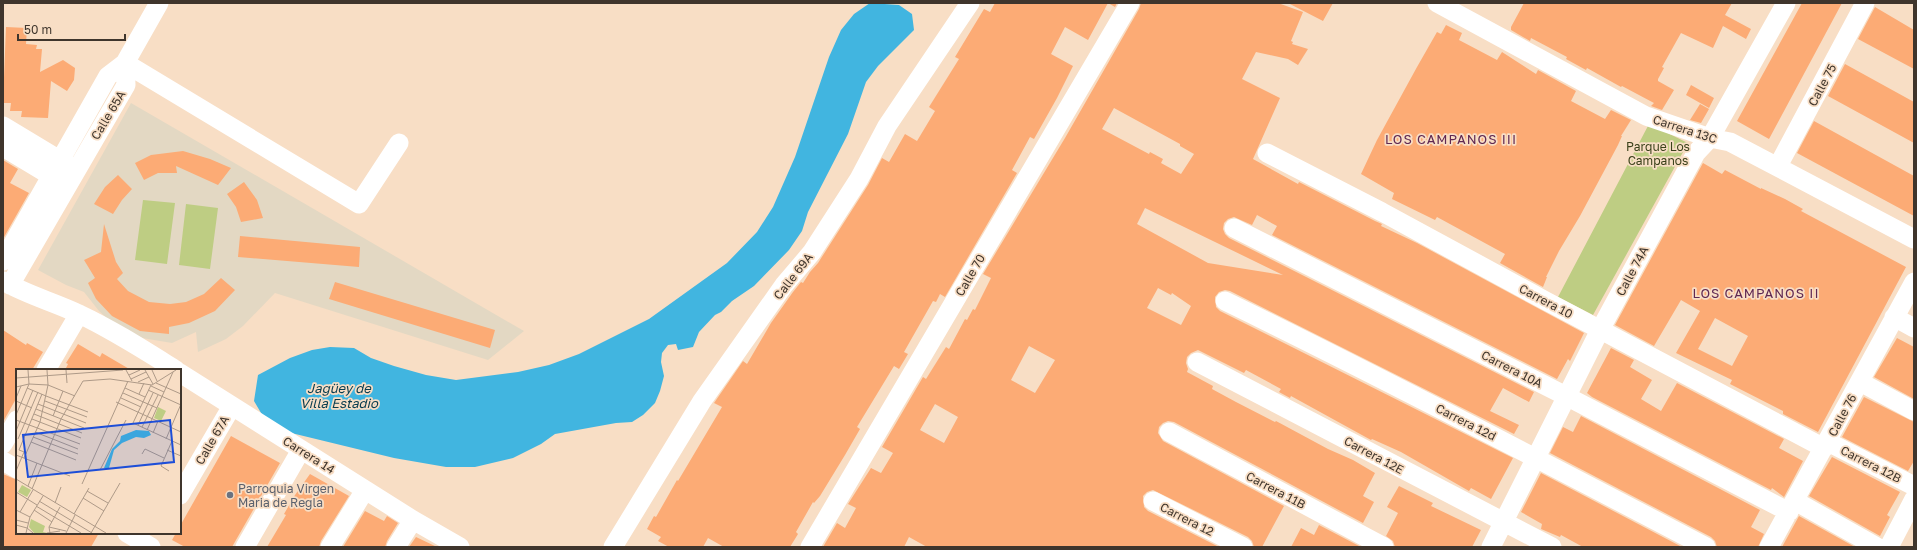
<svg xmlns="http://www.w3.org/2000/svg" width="1917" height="550" viewBox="0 0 1917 550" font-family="'Golos Text',sans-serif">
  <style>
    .education { fill: #e3d8c3 }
    .green { fill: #becd83 }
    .water { fill: #41b5e0 }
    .building { fill: #fcab75; fill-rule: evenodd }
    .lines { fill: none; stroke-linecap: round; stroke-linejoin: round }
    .minor { stroke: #fff; stroke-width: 19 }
    .worship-dot { fill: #6b7280; stroke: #f8dec5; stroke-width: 1.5 }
    .labels { text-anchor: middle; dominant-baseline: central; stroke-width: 3.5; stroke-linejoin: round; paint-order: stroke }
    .street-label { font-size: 12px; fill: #3f352c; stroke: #f8dec5 }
    .park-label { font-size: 12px; fill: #3a411a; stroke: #f8dec5 }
    .worship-label { font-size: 12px; fill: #5b616d; stroke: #f8dec5; text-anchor: start }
    .neighbourhood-label { font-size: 13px; letter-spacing: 1px; fill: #602852; stroke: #f8dec5 }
    .water-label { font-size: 13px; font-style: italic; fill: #093d4f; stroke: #f8dec5 }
    .inset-road { fill: none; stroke: #ae9a88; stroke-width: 1 }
    .view { fill: #1d4ed8; fill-opacity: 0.15; stroke: #1d4ed8; stroke-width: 2 }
    .inset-edge { fill: none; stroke: #3f352c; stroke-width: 2 }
  </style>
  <rect width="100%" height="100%" fill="#f8dec5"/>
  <path class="education" d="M131 103 524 331 488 360 275 293 243 326 226 339 198 352 196 332 172 343 142 338 114 325 99 311 84 292 66 285 38 270Z"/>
  <path class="green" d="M1649 124 1688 143 1593 315 1558 297Z
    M143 200 175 203 167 264 135 260Z
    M186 204 218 208 210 269 179 265Z"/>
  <path class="water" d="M870 3 899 5 912 14 914 30 878 66 866 82 848 134 808 212 802 231 789 250 754 286 732 301 721 312 715 315 699 332 693 347 678 350 676 344 668 345 662 353 661 362 664 376 660 391 655 403 643 415 632 422 616 423 555 434 541 444 513 458 475 467H446L394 458 279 430 264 418 254 401 258 375 290 358 312 350 330 347 354 348 371 358 394 366 426 375 456 380 518 372 549 365 579 354 649 319 727 263 757 232 773 207 795 157 829 57 841 30 854 14Z"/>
  <path class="building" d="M995 3H1117L1115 7 1108 3 1088 40 1065 27 1051 54 1073 66 1057 98 1034 139 1030 137 1012 170 1017 173 945 297 940 294 936 302 933 301 904 352 908 354 899 369 894 366 857 427 860 429 845 455 820 496 814 503 813 502 796 532 798 534 790 547H724L708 538 703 547H669L658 541 661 537 647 529 654 516 656 517 677 480 678 481 722 407 714 403 743 361 747 364 771 323 793 292 801 282 803 283 810 272 818 263 868 185 882 158 889 162 905 134 917 141 935 111 929 107 959 59 955 57 984 9 990 12Z
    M1141 3H1278L1303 12 1291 41 1293 42 1292 44 1308 49 1298 65 1288 59 1256 52 1242 79 1280 98 1253 159 1298 184 1299 182 1375 221 1382 224 1381 226 1417 243 1584 333 1570 361 1568 359 1557 379 1272 235 1277 226 1257 215 1252 225 1234 217 1228 219 1224 223 1223 229 1225 234 1229 238 1534 392 1529 402 1503 388 1490 411 1519 425 1514 434 1230 291 1225 290 1219 292 1215 297 1216 307 1220 311 1513 458 1491 499 1471 488 1469 491 1401 452 1372 439 1371 440 1291 396 1290 398 1279 392 1281 389 1246 370 1244 373 1198 350 1191 353 1187 357 1186 363 1188 369 1187 372 1213 386 1212 389 1236 402 1275 422 1276 421 1328 449 1353 460 1375 473 1363 496 1374 502 1363 523 1174 422 1168 421 1163 423 1159 427 1158 433 1163 441 1284 506 1262 547H1254L1252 541 1248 537 1153 490 1147 492 1143 496 1144 507 1148 511 1219 547H927L909 537 904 547H823L837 523 845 528 856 508 848 504 871 468 881 473 893 453 882 447 923 377 926 379 946 347 949 349 965 319 967 320 973 309 975 310 991 278 983 274 1065 138 1139 9ZM1114 108 1180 144V146L1194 154 1181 174 1161 163 1163 159 1150 152 1149 154 1102 129ZM1145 208 1283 275 1208 263 1137 224ZM1158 288 1171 295 1172 293 1191 306 1181 325 1147 308ZM1029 346 1055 360 1035 393 1011 380ZM935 404 958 417 944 443 920 430Z
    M1288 3H1333L1323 21Z
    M1524 3H1732L1725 15 1751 29 1746 39 1723 26 1713 48 1681 33 1662 67 1664 68 1658 79V81L1674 90 1662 110 1651 106 1654 103 1622 86 1621 87 1587 68 1586 70 1566 59 1567 57 1531 38 1530 41 1511 30V27Z
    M1802 3H1842L1769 139 1737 121Z
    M1875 7 1914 30V69L1858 39Z
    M1446 25 1462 33 1459 40 1497 60 1502 52 1536 74 1538 70 1576 91 1571 101 1605 119 1611 110 1631 120 1621 136H1622L1618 145 1580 216 1559 251 1546 277H1547L1543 287 1500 263 1505 254 1437 217 1435 220 1392 199 1394 193 1361 174 1377 140 1417 67 1437 32 1441 34Z
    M6 27 27 28 26 44 37 45 36 49H42L40 72 63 60 75 68 74 80 67 91 51 81 48 118 21 117 22 111H10L11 103H3Z
    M1845 64 1914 102V143L1828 96Z
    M1691 85 1714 98 1709 108 1686 95Z
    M1700 104 1709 109 1701 123 1690 120Z
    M1814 121 1914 176V216L1797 153Z
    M183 151 210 159 231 168 218 185 176 166 177 173H158L144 180 135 163 151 155Z
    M3 160 18 169 10 183 29 193 3 239Z
    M1703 163 1722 174 1725 170 1761 189V188L1785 199 1803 209 1801 211 1906 267 1818 432 1783 414V411L1730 384 1732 380 1676 353 1700 311 1681 300 1654 346 1615 325ZM1715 318 1748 336 1732 366 1698 349Z
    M118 175 132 189 122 200 113 214 94 204 105 187Z
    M244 182 257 200 263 218 241 222 236 207 227 194Z
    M104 224 116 262 123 273 117 279 128 291 149 302 170 304 186 302 204 294 221 278 235 290 215 311 189 323 169 327V334L140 331 112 316 96 299 88 283 95 278 84 260 101 252Z
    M240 236 360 247 359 267 238 257Z
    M335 282 495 330 490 348 329 299Z
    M3 330 26 345 27 343 43 352 32 370H17V397L3 422Z
    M1897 338 1914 347V399L1874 377Z
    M78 344 100 357 102 353 131 370H65L68 364 66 363Z
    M1611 348 1634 360 1630 367 1652 380 1641 399 1661 411 1677 383 1784 439 1779 448 1803 461 1784 497 1772 488 1771 490 1592 397 1587 393Z
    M1864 397 1914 422V461L1908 471 1842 437Z
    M1581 416 1760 510 1751 527 1764 534 1758 547H1717L1715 541 1711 537 1550 453 1563 427 1573 432Z
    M231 436 280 463 232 547H185L172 540 176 533H180V526Z
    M1832 457 1900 492 1887 515 1890 517 1880 536 1809 496Z
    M1541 473 1581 494 1682 547H1583L1561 535 1560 537 1541 529 1542 524 1521 512Z
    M3 474 17 480V533H99L91 547H3Z
    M310 474 349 496 321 541 319 547H267L286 515 284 514 295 495Z
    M1399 486 1433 503 1431 506 1481 530 1472 547H1395L1393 541 1386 536 1398 513 1387 507Z
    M365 511 384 521 387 516 398 523 387 541 385 547H343Z
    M1799 516 1855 547H1782Z
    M1319 525 1361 547H1291L1301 528 1314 535Z
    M416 537 437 547H409Z"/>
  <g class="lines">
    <path class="minor" d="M1437 3 1646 116 1710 138 1730 142 1914 239
      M125 63 359 204 399 143
      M3 126 71 167
      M3 147 63 183
      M1267 153 1382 212 1544 300 1824 448
      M1778 166 1865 3
      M1234 228 1566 396 1789 512
      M3 261 108 76 125 63 159 3
      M3 281C27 295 54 302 79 314 113 330 144 350 176 370
      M10 285 126 85 125 63
      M1225 301C1387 380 1546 463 1706 547
      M1894 317 1914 328
      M1197 362 1552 547
      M46 370 79 314
      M180 373 413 520 460 547
      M1860 382 1914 411
      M1169 432 1384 547
      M1828 442 1914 486
      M3 444 17 420
      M3 461 17 469
      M180 495 232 406
      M1153 501 1243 547
      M1795 501 1877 547
      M127 533 151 547
      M245 547 301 450
      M330 547 365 490
      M396 547 413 520
      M613 547 702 401 784 285 812 252 859 179 887 126 970 3
      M810 547 1130 3
      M1491 547 1600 330 1696 153 1710 138 1786 3
      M1769 547 1914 282
      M1889 547 1914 499"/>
  </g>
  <circle class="worship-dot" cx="230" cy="495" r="4"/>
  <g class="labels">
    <g class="street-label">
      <text transform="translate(1822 85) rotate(-62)">Calle 75</text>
      <text transform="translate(108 115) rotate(-59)">Calle 65A</text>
      <text transform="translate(1685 129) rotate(18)">Carrera 13C</text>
      <text transform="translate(1632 271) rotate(-62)">Calle 74A</text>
      <text transform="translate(970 275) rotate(-60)">Calle 70</text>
      <text transform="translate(793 276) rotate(-52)">Calle 69A</text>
      <text transform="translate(1546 301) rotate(28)">Carrera 10</text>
      <text transform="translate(1512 369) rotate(27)">Carrera 10A</text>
      <text transform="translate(1842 415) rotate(-62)">Calle 76</text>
      <text transform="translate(1466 422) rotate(27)">Carrera 12d</text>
      <text transform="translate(212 440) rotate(-60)">Calle 67A</text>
      <text transform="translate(309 455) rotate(32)">Carrera 14</text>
      <text transform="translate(1374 455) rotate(28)">Carrera 12E</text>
      <text transform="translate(1871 464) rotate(27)">Carrera 12B</text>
      <text transform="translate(1276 490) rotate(28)">Carrera 11B</text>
      <text transform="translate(1187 519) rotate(27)">Carrera 12</text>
    </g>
    <g class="park-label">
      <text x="1658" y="146">Parque Los<tspan x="1658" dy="14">Campanos</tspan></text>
    </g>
    <g class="worship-label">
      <text x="238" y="488">Parroquia Virgen<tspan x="238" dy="14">Maria de Regla</tspan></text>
    </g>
    <g class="neighbourhood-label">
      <text x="1451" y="139">LOS CAMPANOS III</text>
      <text x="1756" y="293">LOS CAMPANOS II</text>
    </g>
    <g class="water-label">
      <text x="339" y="388">Jagüey de<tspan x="339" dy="15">Villa Estadio</tspan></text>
    </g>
  </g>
  <g transform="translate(16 369)">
    <rect width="165" height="165" fill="#f8dec5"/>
    <path d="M142 38 150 42 145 52 138 49ZM6 116 15 121 11 128 2 123ZM15 150 29 157 27 163 32 164H18L13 158Z" fill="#becd83"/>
    <path d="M120 61 133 62 135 66 128 69 120 68 106 74 98 81 93 99H88L96 80 104 72 105 67Z" fill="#41b5e0"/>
    <path class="inset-road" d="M31 1 32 16M50 1 51 14M110 1 116 12M129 1 137 15M136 1 141 12M113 6 124 1M0 9 107 1M115 10 130 3M122 13 133 8M140 14 165 25M135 16 117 54 165 76M135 17 148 23M0 18 13 15 32 16 59 27M11 19 30 27M109 19 129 28M132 21 165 36M107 24 141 39M123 25 128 14M30 27 72 43M0 29 5 17M105 29 125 38M0 32 16 39M29 32 71 48M100 33 165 63M22 35 70 54M20 40 68 59M18 45 66 64M0 46 13 15 12 1M37 47 47 22M16 50 65 69M0 51 64 75M122 56 137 24M126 58 142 26M131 61 157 3M0 62 17 21M19 63 62 80M137 64 142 52M17 68 62 85M2 70 22 23M150 70 165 35M15 73 60 91M151 81 165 87M11 84 3 81 26 25M126 85 129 80 148 89M0 86 54 107M8 89 24 53 32 16M84 101 110 51M0 102 8 83M153 102 145 97 156 72M0 110 90 164M66 115 112 12M12 117 21 94M16 120 45 50 67 12 94 10 136 16 160 1M71 122 92 134M0 123 21 136M67 129 88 142M23 132 76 164M39 134 45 118M20 137 65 164M0 141 14 148M18 141 36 153M4 143 17 121M58 145 73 119M0 151 12 154M0 156 11 159 17 164M33 158 50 162M10 164 14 148 27 127M31 164 44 162M34 164 33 158 44 138M50 164 59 146M75 164 104 114"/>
    <path class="view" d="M154 51 158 93 12 108 7 66Z"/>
    <rect width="165" height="165" class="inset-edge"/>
  </g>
  <rect width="1917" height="550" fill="none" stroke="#3f352c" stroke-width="8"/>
  <path d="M18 34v6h107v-6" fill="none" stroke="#3f352c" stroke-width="2"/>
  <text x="24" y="34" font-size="12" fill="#3f352c" stroke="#f8dec5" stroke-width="3" paint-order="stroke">50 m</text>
</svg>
